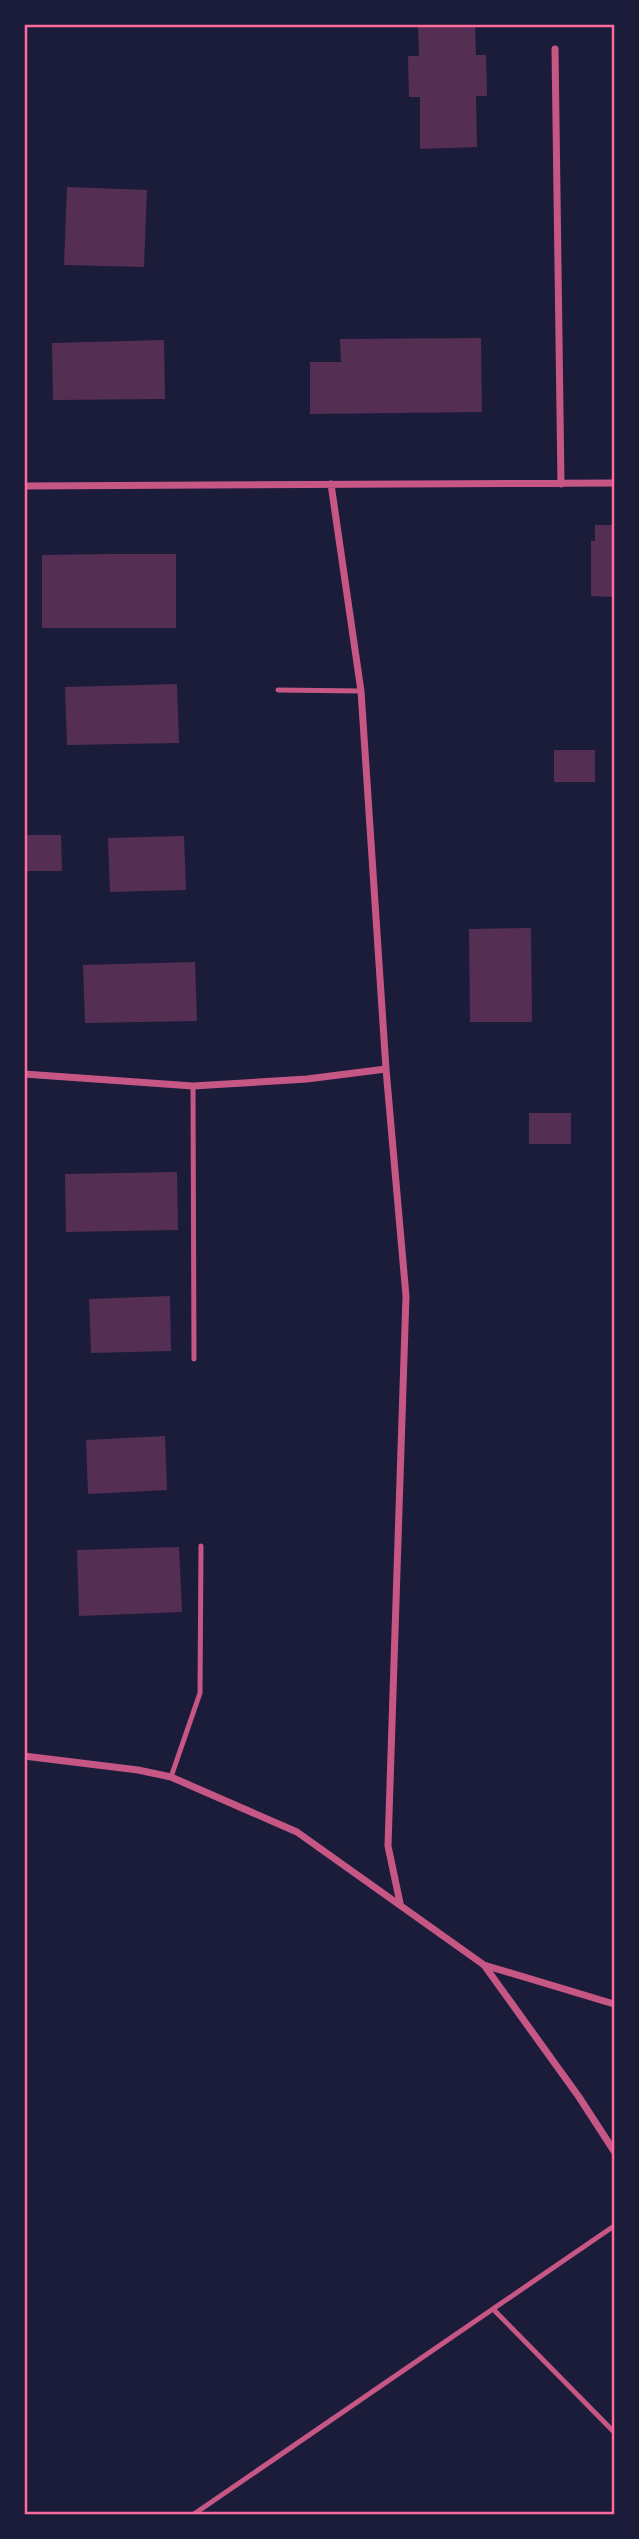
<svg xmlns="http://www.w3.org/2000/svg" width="639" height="2539" viewBox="0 0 639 2539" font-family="Spectral,serif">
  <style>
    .building { fill: #542f53 }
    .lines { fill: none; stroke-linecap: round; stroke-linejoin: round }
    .service { stroke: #c65784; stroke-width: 5 }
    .minor { stroke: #c65784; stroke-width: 7 }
    .neatline { fill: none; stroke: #ff6b9d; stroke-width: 2.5 }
  </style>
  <rect width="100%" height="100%" fill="#1b1b3a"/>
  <path class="building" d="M418 24H475L476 55H486L487 96H476L477 147 420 149V97H409L408 56H419Z
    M67 187 147 190 144 267 64 265Z
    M481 338 482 412 310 414V362H341L340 339Z
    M164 340 165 399 53 400 52 343Z
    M595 525H614V597L591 596V541H595Z
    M110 554H176V628H42V555Z
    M177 684 179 743 67 745 65 687Z
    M554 750H595V782H554Z
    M24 835H61L62 871H24Z
    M184 836 186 890 110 892 108 838Z
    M531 928 532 1022H470L469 929Z
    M195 962 197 1021 85 1023 83 965Z
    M529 1113H571V1144H529Z
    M177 1172 178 1230 66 1232 65 1174Z
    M170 1296 171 1351 91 1353 89 1299Z
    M165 1436 167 1490 88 1494 86 1440Z
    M179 1547 182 1612 79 1616 77 1550Z"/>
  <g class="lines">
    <path class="service" d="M278 690 361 691
      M193 1086 194 1359
      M171 1777 200 1693 201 1546
      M493 2309 614 2432
      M194 2514 614 2226"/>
    <path class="minor" d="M555 49 561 484
      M331 484 361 691 386 1069 406 1296 388 1846 400 1903
      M24 486 614 483
      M24 1074 193 1086 307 1079 386 1069
      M24 1756 138 1770 171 1777 297 1832 484 1965 579 2097 614 2151
      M484 1965 614 2004"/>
  </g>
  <rect width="639" height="2539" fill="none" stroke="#1b1b3a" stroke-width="52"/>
  <rect x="26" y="26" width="587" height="2487" class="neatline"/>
</svg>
